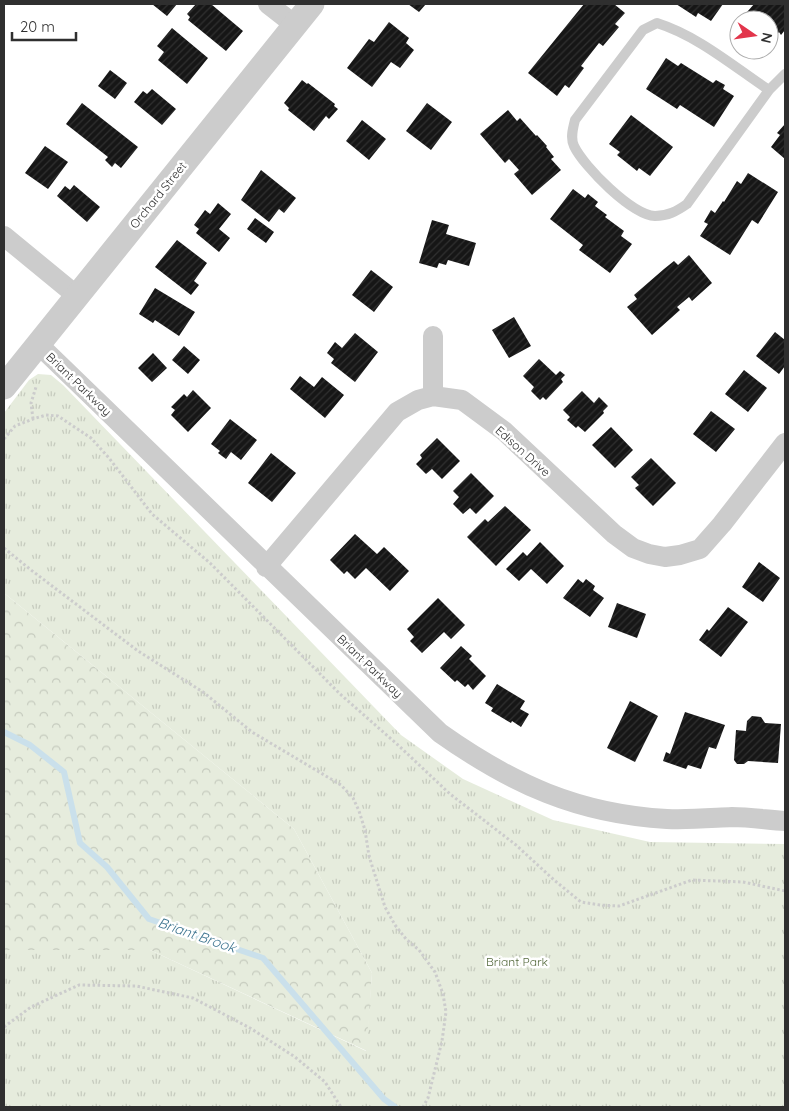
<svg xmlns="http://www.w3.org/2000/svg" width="789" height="1111" viewBox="0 0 789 1111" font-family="Quicksand,sans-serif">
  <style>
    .forest { fill: url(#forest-crowns) }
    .park { fill: url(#park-tufts) }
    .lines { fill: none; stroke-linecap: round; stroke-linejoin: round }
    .stream { stroke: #cae0eb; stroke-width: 6 }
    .building { fill: url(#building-hatch) }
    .path { stroke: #ccc; stroke-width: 3; stroke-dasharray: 2.5 2.5; stroke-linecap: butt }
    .service { stroke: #ccc; stroke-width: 10 }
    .minor { stroke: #ccc; stroke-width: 20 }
    .tertiary { stroke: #ccc; stroke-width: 25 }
    .labels { text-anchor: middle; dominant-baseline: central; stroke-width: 5; stroke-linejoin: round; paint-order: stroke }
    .street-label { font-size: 12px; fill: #2f2f2f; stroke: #fff }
    .park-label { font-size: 12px; fill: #556a3d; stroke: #fff }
    .water-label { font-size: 14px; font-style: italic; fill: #3e7590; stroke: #fff }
  </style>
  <defs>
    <pattern id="forest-crowns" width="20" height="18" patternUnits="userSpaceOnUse" patternTransform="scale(1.25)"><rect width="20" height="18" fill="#e6ecdd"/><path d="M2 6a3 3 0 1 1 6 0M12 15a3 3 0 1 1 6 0" fill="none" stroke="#c6cbbe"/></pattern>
    <pattern id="park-tufts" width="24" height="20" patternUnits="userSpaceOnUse" patternTransform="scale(1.25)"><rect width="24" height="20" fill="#e6ecdd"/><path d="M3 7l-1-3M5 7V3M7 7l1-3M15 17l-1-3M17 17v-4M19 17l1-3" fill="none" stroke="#c6cbbe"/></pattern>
    <pattern id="building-hatch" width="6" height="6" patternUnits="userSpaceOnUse" patternTransform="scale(1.25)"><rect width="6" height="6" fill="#161616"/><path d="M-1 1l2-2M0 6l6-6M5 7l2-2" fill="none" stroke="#303030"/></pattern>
  </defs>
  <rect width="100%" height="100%" fill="#fff"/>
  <path class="forest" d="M4 593 294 829 372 973 367 1051 150 950H4Z"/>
  <path class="park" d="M38 374 51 375 63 385 401 735 463 779 553 820 650 842 785 844V1107H4V950H150L366 1051 372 973 294 829 4 593V413L29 380Z"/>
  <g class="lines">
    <path class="stream" d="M4 732 30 745 64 772 80 843 107 867 149 919 263 958 384 1099 395 1107"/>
  </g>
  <path class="building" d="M152 4H177L167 16Z
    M196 4H211L243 31 226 51 188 20 190 17 187 14Z
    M408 4H426L419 12Z
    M584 4H614L625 13 615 24 619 27 603 46 599 43 581 66 584 68 569 88 565 85 557 96 528 73Z
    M676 4H723L711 21 698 13 696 17Z
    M754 4H785V30L781 35 779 32 769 43V20L741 19Z
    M389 22 409 38 406 43 414 50 400 68 391 62 372 87 347 68 369 39 374 42Z
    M172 28 208 58 187 84 158 60 164 52 157 46Z
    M666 58 678 66 681 63 713 83 716 80 725 85 723 89 734 96 714 127 680 105 677 109 646 89Z
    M110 70 127 83 115 99 98 86Z
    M302 80 307 84 308 83 335 104 334 106 338 109 329 119 326 116 314 131 288 110 289 108 284 103Z
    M152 89 176 109 162 125 134 102 143 91 147 94Z
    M82 103 138 147 121 168 115 163 112 167 105 160 108 157 66 124Z
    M427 103 452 122 431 150 406 131Z
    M508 110 517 121 520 118 536 136 537 135 547 146 546 147 554 157 551 159 561 170 532 195 514 174 519 170 509 159 505 163 480 134Z
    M631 115 673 147 650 176 639 168 637 171 617 155 620 152 609 144Z
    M362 120 386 139 369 160 346 141Z
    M785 124V159L771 147 780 135 777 133Z
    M45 146 68 162 48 189 25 173Z
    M261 170 296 198 284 213 279 209 269 222 241 200Z
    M748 173 778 192 758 224 752 220 730 255 700 236 708 224 704 222 711 210 715 213 723 201 724 202 737 181 741 184Z
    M74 185 100 207 87 222 57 196 65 186 70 190Z
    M573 189 585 198 588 194 598 202 595 206 607 215 605 217 624 231 621 236 632 244 610 273 579 250 583 245 550 219Z
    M218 203 231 214 219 229 230 238 219 252 196 233 199 229 194 225 205 210 210 214Z
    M255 218 274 232 266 243 247 229Z
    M432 220 449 225 446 234 476 243 469 266 448 260 446 265 439 263 437 268 419 263Z
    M177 240 207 263 194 281 199 285 191 295 155 267Z
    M689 255 712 283 692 301 689 297 677 307 680 310 652 335 627 307 637 299 634 295 664 269 674 261 678 265Z
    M371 270 393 287 374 312 352 295Z
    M155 288 195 312 179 336 155 320 153 323 139 314Z
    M514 317 531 346 509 358 492 330Z
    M775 332 785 340V366L779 374 756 356Z
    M355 333 378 352 355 382 331 363 334 359 327 353 335 342 342 348Z
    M184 346 200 360 188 374 172 360Z
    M153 353 167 368 152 382 138 368Z
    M539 359 556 375 560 371 565 375 561 379 563 382 546 400 543 397 540 400 531 391 534 387 523 376Z
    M744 370 767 388 748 412 725 394Z
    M300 376 314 387 322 377 344 395 325 418 290 389Z
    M193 390 211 408 188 432 171 415 175 410 171 407 184 394 187 397Z
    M582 391 594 403 599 397 608 406 603 411 604 413 585 432 578 426 576 428 567 420 570 417 563 410Z
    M711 411 735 429 716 452 693 434Z
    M230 419 257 440 241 460 231 452 226 459 218 453 220 451 211 444Z
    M611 427 633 450 615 468 592 445Z
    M437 438 460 461 442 479 432 469 426 474 416 464 422 458 420 455Z
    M271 453 296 473 272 502 248 483Z
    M651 458 676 483 653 506 635 488 639 485 631 477Z
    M471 473 494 496 476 514 470 508 463 514 453 504 459 497 453 491Z
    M505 506 531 530 496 566 467 537 485 519 488 522Z
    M355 534 377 554 384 547 409 571 390 591 366 568 355 579 347 571 344 574 330 560Z
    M540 542 564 566 547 584 531 569 519 581 506 569 523 552 527 556Z
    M759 562 780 578 763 602 742 587Z
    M578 579 583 583 586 579 595 586 593 590 604 598 590 617 563 598Z
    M438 598 465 625 451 639 444 632 422 653 410 641 414 637 407 629Z
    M617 603 646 614 637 638 608 627Z
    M728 607 748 622 721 657 699 640 707 629 709 631Z
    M461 646 472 656 469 659 486 676 473 690 468 684 465 687 457 680 455 682 440 668Z
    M497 684 525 701 520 709 529 714 521 727 512 721 511 723 491 711 493 708 485 703Z
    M630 701 658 716 635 762 607 748Z
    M685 712 725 725 716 749 709 747 701 769 688 765 686 769 663 761 666 752 670 754Z
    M752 716 761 717 765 723 781 724 778 763 748 761 744 764H737L734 760 736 730 746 731 747 721Z"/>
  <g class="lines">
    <path class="path" d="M33 419 31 403 36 387
      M4 439 15 426 33 419 46 415 58 416 91 438 109 458 152 514 210 563 340 694 398 745 450 794 516 845 554 880 581 902 600 905 619 906 692 880 743 882 785 891
      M4 548 31 570 138 651 203 692 252 732 341 785 353 798 359 811 365 830 369 856 385 907 395 925 406 939 419 950 435 972 443 994 446 1012 442 1041 428 1098 423 1107
      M4 1027 31 1007 79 985 136 986 193 998 250 1028 295 1057 325 1082 341 1107"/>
    <path class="service" d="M657 23C698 36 733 66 769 90L687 204C677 211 668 216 655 216 632 215 584 167 574 146 570 138 573 128 575 120L643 30Z
      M769 90 785 74"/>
    <path class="minor" d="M268 4 295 25
      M4 236 77 296
      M39 345 440 733C512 784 578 814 667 819 689 820 711 818 732 817 750 817 768 820 785 821
      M433 396V336
      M266 567 397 412 418 400 433 396 462 400 504 431 614 534 633 548 649 554 665 557 680 555 700 549 722 524 785 443"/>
    <path class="tertiary" d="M4 387 312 4"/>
  </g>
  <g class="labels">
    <g class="street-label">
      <text transform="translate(158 195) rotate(-51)">Orchard Street</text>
      <text transform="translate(79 384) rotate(44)">Briant Parkway</text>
      <text transform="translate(523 451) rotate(42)">Edison Drive</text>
      <text transform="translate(370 666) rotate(44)">Briant Parkway</text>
    </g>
    <g class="park-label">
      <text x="517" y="961">Briant Park</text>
    </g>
    <g class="water-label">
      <text transform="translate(197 935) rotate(19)">Briant Brook</text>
    </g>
  </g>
  <rect width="789" height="1111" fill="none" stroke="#2f2f2f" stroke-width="10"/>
  <g transform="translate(754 35) rotate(103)"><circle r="24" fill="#ffffff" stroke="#acacac"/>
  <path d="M0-4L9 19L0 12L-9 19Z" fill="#e2354b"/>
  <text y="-8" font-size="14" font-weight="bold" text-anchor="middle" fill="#2f2f2f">N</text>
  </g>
  <path d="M12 32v8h64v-8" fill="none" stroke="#2f2f2f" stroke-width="2.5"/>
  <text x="20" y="32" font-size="15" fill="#2f2f2f" stroke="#ffffff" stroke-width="4" paint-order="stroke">20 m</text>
</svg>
